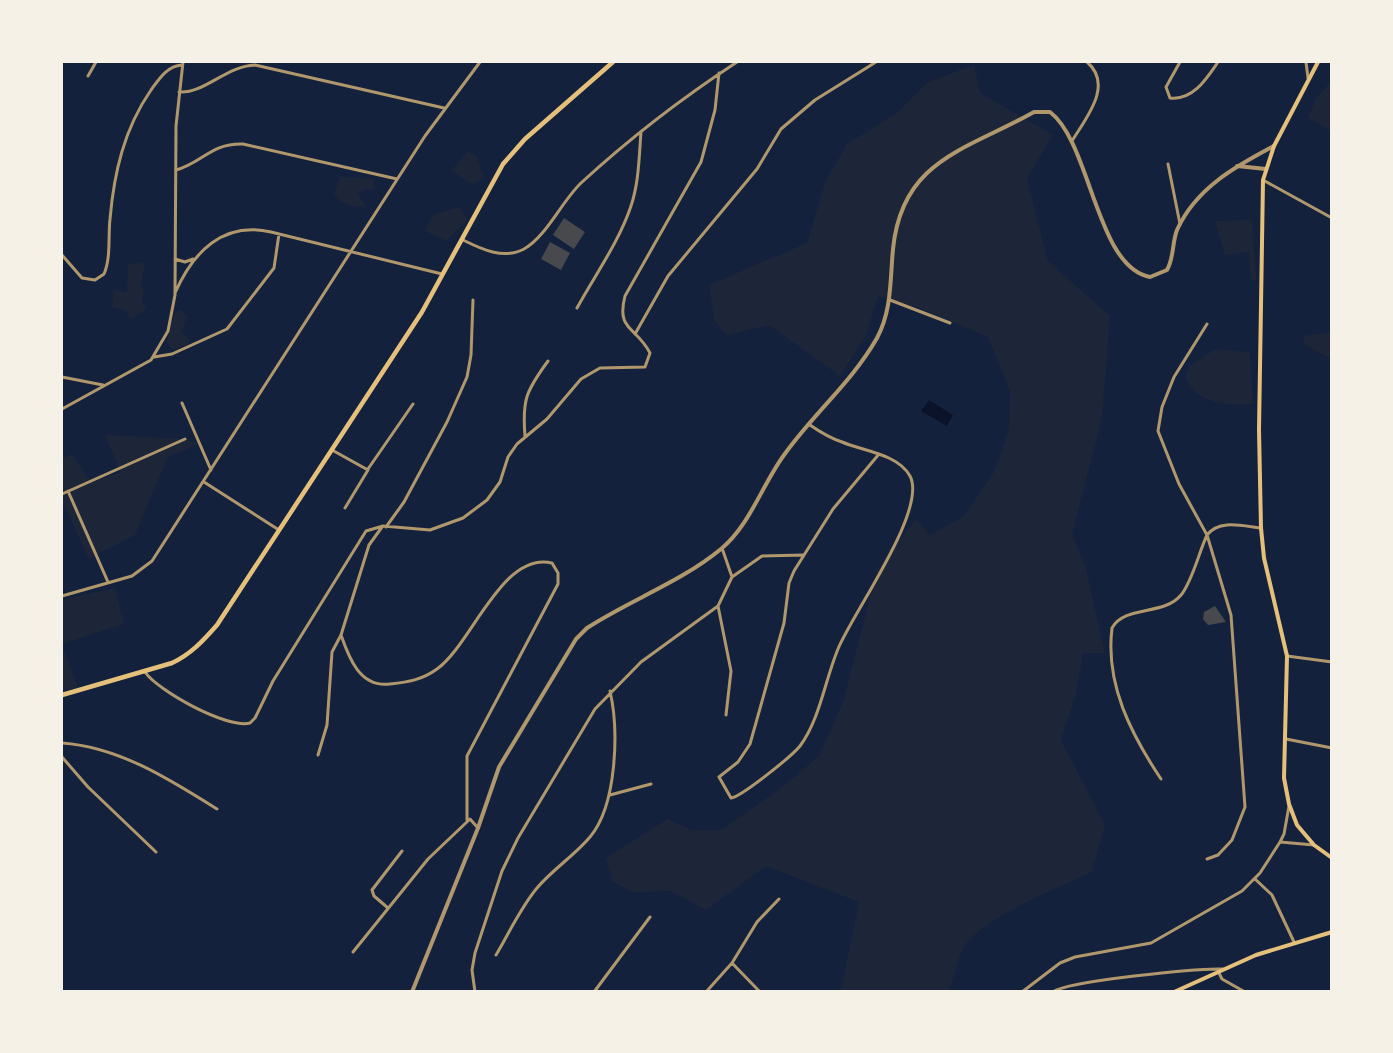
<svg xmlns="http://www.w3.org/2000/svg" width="1393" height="1053" viewBox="0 0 1393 1053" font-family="Figtree,sans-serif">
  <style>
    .green { fill: #1d2539 }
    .water { fill: #0b132b }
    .building { fill: #48494c }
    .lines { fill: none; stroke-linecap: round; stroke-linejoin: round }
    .minor { stroke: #b1986c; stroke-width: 3 }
    .tertiary { stroke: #b1986c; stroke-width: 4 }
    .secondary { stroke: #e5c07b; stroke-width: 4 }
    .primary { stroke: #e5c07b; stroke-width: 4.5 }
  </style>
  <rect width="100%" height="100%" fill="#14213d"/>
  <path class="green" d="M974 65 980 93 1053 135 1027 178 1048 261 1110 316 1102 418 1072 534 1085 565 1105 653H1083L1076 694 1061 740 1105 825 1092 872C1061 886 981 919 964 947 957 960 954 978 949 991L839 992 843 980 859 902 766 866 706 910 670 891 632 892 612 881 606 858 668 819 692 830H721L780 789 819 756 843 702 877 570 916 519 930 535 964 516 994 472 1009 429 1010 391 988 337 920 308 878 296 866 336 840 376 769 325 726 335 714 320 709 285 807 243 825 182 847 144 897 113 928 82Z
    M1330 83 1332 84 1331 131 1308 118 1316 98Z
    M468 151 477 157 484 178 472 184 451 171Z
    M340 177 374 179V190L366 189 358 193 366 207C353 206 342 206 334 194Z
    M459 207 468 220 446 241 425 231 433 215Z
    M1252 220 1256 280 1251 281 1249 252 1225 255 1215 221Z
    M145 262 141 287 144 289 142 303 147 306 143 313H139L134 319 128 316 126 310 112 307 114 290 127 292 128 264Z
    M181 310 187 316 182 332 189 340 188 344 173 350 167 342 175 312Z
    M1331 332V359L1305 345 1303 336Z
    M1215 349 1250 352 1253 404C1229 406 1194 404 1185 376L1190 366Z
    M105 435 185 439 199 444 168 457 135 535 89 559 65 506 62 507V459L72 454 90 480 121 473Z
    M115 588 124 624 62 644 78 688 62 691V600Z"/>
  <path class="water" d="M929 400 953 415 947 426 921 411Z"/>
  <path class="building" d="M564 218 585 232 574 249 553 235Z
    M550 242 570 253 561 270 541 259Z
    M1215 606 1226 622 1208 625 1203 619 1204 612Z"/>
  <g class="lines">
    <path class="minor" d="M1180 62 1166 87 1170 98C1193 101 1207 78 1218 62
      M1306 62 1308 78
      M88 76 96 62
      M179 92C204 94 226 66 255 65L444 108
      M1072 141C1086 118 1114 85 1087 62
      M1168 164 1180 224
      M176 170C202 163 211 143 243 144L397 179
      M1263 180 1332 218
      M463 240C481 249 504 260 524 249 546 237 562 201 581 183 630 138 682 98 737 62
      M62 255 82 278 95 280 104 274C111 258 108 237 110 219 114 173 124 129 151 90 159 79 167 66 182 65
      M175 259 185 262 193 259
      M175 293C193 252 223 221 271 232L442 274
      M890 300 950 323
      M577 308C595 275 619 242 631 206 639 182 639 157 641 132
      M635 334 668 276 757 169 781 129 815 100 876 62
      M154 357 172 354 227 329 274 268 279 234
      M62 377 103 385
      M182 403 211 470
      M62 409 151 360 168 331 175 295 176 126 183 62
      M810 425C820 432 830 438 842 442 863 451 898 454 910 476 928 510 852 614 838 649 825 680 820 719 800 746 792 756 741 797 731 798L719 777 738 762 750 744 784 623 789 583 794 571 833 509 879 454
      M525 436C522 400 526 391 548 361
      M332 450 368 470 345 508
      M368 469 413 404
      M204 482 279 530
      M68 491 108 582
      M62 494 185 439
      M386 527 404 502 447 422 467 377 471 355 473 300
      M732 577 762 556 803 555
      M62 596 132 576 152 561 425 136 480 62
      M718 606 731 671 726 715
      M341 635C349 658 360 688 390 684 408 682 422 680 437 669 472 644 502 551 552 563L558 573V584L467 756V820
      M1287 656 1332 662
      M145 672C158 691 227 729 250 723L255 718 273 681 366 531 383 526 430 530 463 518 487 500 500 482 508 457 517 444 547 419 581 379 600 368 645 367 650 353C636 326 616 331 625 296L701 162 715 110 719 73
      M1286 739 1332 748
      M62 743C119 747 169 779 217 809
      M318 755 327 725 332 652 341 635 369 545 382 527
      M62 757 88 787 156 852
      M1161 779C1131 734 1105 684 1112 628 1124 605 1164 616 1181 595 1192 582 1199 552 1207 535 1219 519 1243 526 1260 528
      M1332 786V787
      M610 795 651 784
      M1280 842 1314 845
      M1207 859 1218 855 1232 840 1245 807 1231 615 1207 535 1179 484 1158 431 1162 407 1174 377 1207 324
      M1255 879 1272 895 1294 942
      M388 908 374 896 372 890 402 851
      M353 952 428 859 470 819 478 828
      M496 955C509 933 521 907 537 888 553 869 574 856 590 837 617 805 619 730 610 691
      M732 963 760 992
      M1218 971 1222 979 1245 992
      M475 992 472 970 475 953 502 871 518 838 595 709 641 662 718 606 732 577 722 548
      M594 992 650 917
      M706 992 732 963 757 922 779 899
      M1022 992 1060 963 1075 957 1151 943 1242 891 1260 873 1280 842 1284 834 1289 806
      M1053 992C1067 981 1199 968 1223 969"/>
    <path class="tertiary" d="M1237 166 1266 169
      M412 992 478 828 499 767 576 639 587 628C630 600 681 582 721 549 750 525 762 485 784 455 813 414 852 382 877 338 892 310 890 280 893 249 902 159 967 150 1034 112H1050C1091 143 1096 267 1150 277L1167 270C1174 258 1172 243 1177 230 1196 188 1236 166 1274 146"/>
    <path class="secondary" d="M1318 62 1274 146 1263 180 1259 430 1261 528 1264 558 1287 656 1284 778 1289 804 1297 825 1314 845 1332 858
      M1174 992 1256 955 1332 932"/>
    <path class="primary" d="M62 695 172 663C191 654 203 641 217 625L422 312 503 164 525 139 613 62"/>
  </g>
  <rect width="1393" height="1053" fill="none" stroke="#f6f1e7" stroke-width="126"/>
</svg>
